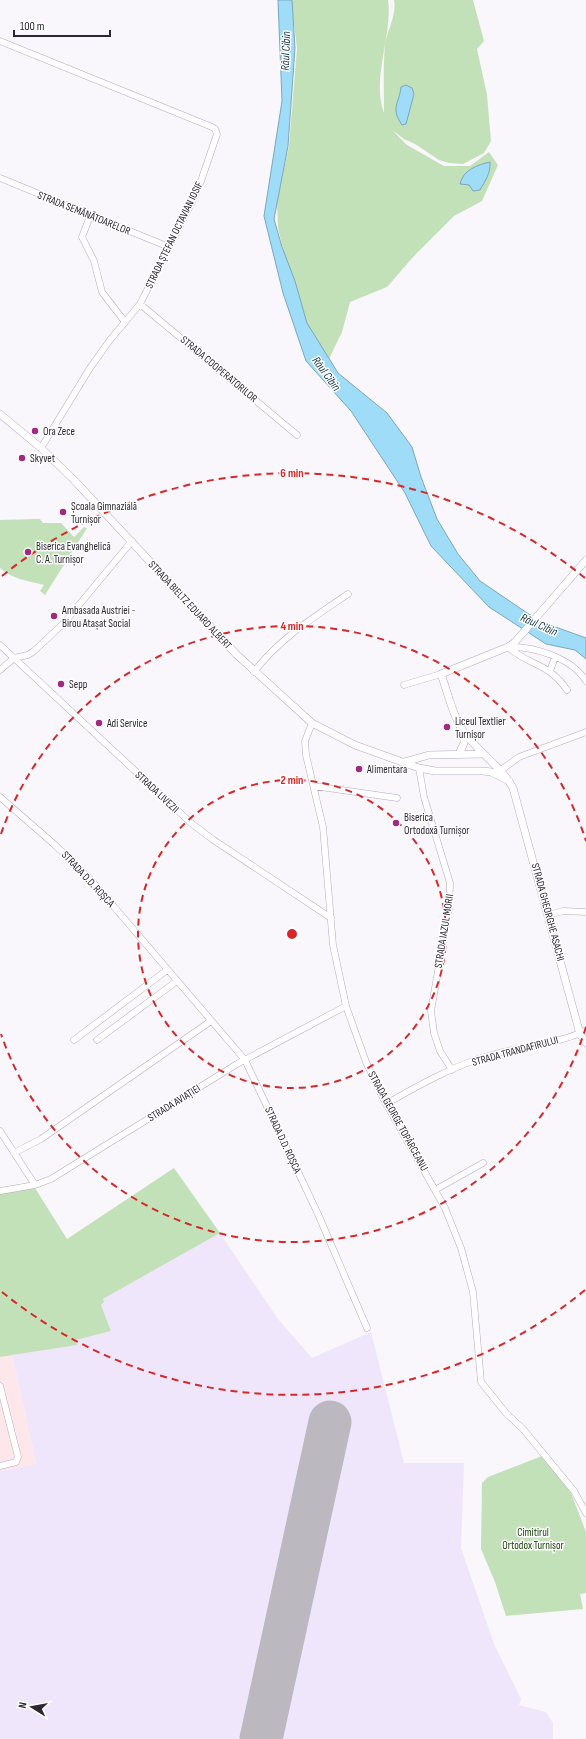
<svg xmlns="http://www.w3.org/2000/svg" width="586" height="1739" viewBox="0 0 586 1739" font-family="'Sofia Sans Condensed',sans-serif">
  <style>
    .built { fill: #f0e6fb }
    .industrial { fill: #fde7ea }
    .green { fill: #c3e1b8 }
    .water { fill: #9edcf8; stroke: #7ca6bd }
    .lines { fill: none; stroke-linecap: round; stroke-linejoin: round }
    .runway { stroke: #bbb8bf; stroke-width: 43 }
    .minor-casing { stroke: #b6a9c3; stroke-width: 7 }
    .tertiary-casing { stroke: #b6a9c3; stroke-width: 8 }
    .minor { stroke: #fff; stroke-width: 6 }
    .tertiary { stroke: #fff; stroke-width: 7 }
    .ring { fill: none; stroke: #d62828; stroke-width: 2; stroke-dasharray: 7 5 }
    .poi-dot { fill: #a12981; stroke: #fff; stroke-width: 1.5 }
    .labels { text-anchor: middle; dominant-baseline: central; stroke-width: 3; stroke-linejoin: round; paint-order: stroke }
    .street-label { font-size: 11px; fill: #2c2732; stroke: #fff }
    .poi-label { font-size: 11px; fill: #2c2732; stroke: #fff; text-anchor: start }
    .park-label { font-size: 11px; fill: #133b00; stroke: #fff }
    .water-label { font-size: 12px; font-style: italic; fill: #133746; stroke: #fff }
    .centre { fill: #d62828; stroke: #fff; stroke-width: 2 }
    .ring-label { font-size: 12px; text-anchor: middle; font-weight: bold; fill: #d62828; stroke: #fff; stroke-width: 3; stroke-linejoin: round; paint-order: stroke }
  </style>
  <rect width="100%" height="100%" fill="#f9f6fc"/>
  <path class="built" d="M220 1233 278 1319 312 1358 371 1332 404 1463H464L461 1548 494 1644 521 1699 519 1705 546 1712 553 1723V1739H0V1471L36 1463 12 1355 77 1345 76 1340 111 1331 101 1305 103 1299Z"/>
  <path class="industrial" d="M12 1355 36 1464 0 1471V1357Z"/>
  <path class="green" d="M291 0H388C393 35 371 78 384 113 384 91 383 67 385 45 387 31 397 14 394 0H473L484 41 477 49 487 95 491 141 484 153 463 164 449 163 439 160 415 144 404 139 392 130 407 145 444 166H470L489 152 498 165 482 201 454 216 414 256 387 287 350 302 342 332 328 361 299 317 278 228 277 201 289 146 297 48Z
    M35 519H40L43 523H61L74 537 84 527 87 528 45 595 40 591 44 585C29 581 12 579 0 568V520Z
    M174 1168 220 1233 103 1299 104 1302 101 1305 111 1331 76 1340 77 1345 0 1357V1189L35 1188 67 1239Z
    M542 1456 571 1493 586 1532V1593L580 1594 583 1609 506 1616 495 1582 481 1549 482 1483 488 1477Z"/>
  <path class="water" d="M278 0H292L295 48 288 146 274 219 282 247 295 281 307 323 338 373 387 413 412 447 421 477 437 519 458 554 480 581 539 621 586 638V659L575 650 546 644 489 607 431 546 405 493 351 411 306 361 283 293 264 216 282 101Z
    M406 85 412 88 414 94 406 124 402 125C390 107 399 105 401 87Z
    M490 162C491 173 485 181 480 190L473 191 469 185 460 184C463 170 477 165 490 162Z"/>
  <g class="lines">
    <path class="runway" d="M261 1739 330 1422"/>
    <defs>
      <path id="minor" d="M0 41 212 127 215 129 217 134 201 181 191 204 140 304 110 340 90 368 41 448
        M0 178 169 247
        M90 216 82 237 94 261 102 292 125 322
        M140 304 297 435
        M0 645 191 823 212 839 331 918
        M508 647C534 646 572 658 586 681
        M508 647C529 666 548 662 567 690
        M0 670 14 658 28 655 34 651 64 623 132 541
        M550 671 555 657
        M254 672C279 639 314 617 348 594
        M404 685 441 674
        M312 723 305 741 306 755 323 827 333 945 346 1006 366 1062 383 1098 445 1208 461 1248 473 1292 481 1382 506 1413 523 1429 574 1491 586 1513
        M419 768 424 797 450 883 449 908 431 1011 434 1033 440 1051 452 1070
        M501 770 519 757 586 732
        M314 786 397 798
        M0 797 55 845 92 881 245 1060 318 1214 367 1328
        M549 915 563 911 586 912
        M74 1040 167 970
        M97 1040 177 981
        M386 1104C419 1085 455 1065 491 1055 519 1047 563 1043 586 1030
        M0 1131 35 1185
        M14 1153 41 1139 211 1021
        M435 1190 483 1163
        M0 1191 35 1185 51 1179 237 1064 346 1006
        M0 1386 18 1457 16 1462 0 1466"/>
      <path id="tertiary" d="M0 414 41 448 74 480 236 654 312 723 355 745 419 768 435 771H483L491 772 509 781
        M586 560 515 642 508 647 441 674C447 690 453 717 463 731 478 752 501 766 513 788L580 1034 586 1043
        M459 754 464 743 463 731
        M404 762 429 755 482 754"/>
    </defs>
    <use href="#minor" class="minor-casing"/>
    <use href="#tertiary" class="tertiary-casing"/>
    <use href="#minor" class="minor"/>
    <use href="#tertiary" class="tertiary"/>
  </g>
  <g class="ring">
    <circle cx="292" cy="934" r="154"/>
    <path d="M586 1027A308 308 0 0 1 1 1034M1 834A308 308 0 0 1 586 841"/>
    <path d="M585 1290A461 461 0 0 1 2 1292M2 576A461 461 0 0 1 585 578"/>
  </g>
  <g class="poi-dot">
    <circle cx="35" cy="431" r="4"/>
    <circle cx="22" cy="458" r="4"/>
    <circle cx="63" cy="512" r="4"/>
    <circle cx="28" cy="552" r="4"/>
    <circle cx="54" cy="616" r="4"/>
    <circle cx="61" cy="684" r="4"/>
    <circle cx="99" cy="723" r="4"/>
    <circle cx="447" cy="727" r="4"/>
    <circle cx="359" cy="769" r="4"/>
    <circle cx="396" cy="823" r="4"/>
  </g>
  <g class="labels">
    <g class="street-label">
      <text transform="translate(84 213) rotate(22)">STRADA SEMĂNĂTOARELOR</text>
      <text transform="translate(174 235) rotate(-64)">STRADA ȘTEFAN OCTAVIAN IOSIF</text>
      <text transform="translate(219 369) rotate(40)">STRADA COOPERATORILOR</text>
      <text transform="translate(190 605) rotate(47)">STRADA BIELTZ EDUARD ALBERT</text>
      <text transform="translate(157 792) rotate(43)">STRADA LIVEZII</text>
      <text transform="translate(88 879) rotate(47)">STRADA D.D. ROȘCA</text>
      <text transform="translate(548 912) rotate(75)">STRADA GHEORGHE ASACHI</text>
      <text transform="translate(444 931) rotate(-81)">STRADA IAZUL MORII</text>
      <text transform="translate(515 1051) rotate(-15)">STRADA TRANDAFIRULUI</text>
      <text transform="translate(174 1103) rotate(-32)">STRADA AVIAȚIEI</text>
      <text transform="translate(398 1121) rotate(61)">STRADA GEORGE TOPÂRCEANU</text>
      <text transform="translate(283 1140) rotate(65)">STRADA D.D. ROȘCA</text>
    </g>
    <g class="poi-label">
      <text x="43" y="431">Ora Zece</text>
      <text x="30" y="458">Skyvet</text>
      <text x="71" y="506">Școala Gimnazială<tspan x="71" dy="13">Turnișor</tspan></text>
      <text x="36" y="546">Biserica Evanghelică<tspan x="36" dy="13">C. A. Turnișor</tspan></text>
      <text x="62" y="610">Ambasada Austriei -<tspan x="62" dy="13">Birou Atașat Social</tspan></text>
      <text x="69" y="684">Sepp</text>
      <text x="455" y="721">Liceul Textlier<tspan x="455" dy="13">Turnișor</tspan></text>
      <text x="107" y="723">Adi Service</text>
      <text x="367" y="769">Alimentara</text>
      <text x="404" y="817">Biserica<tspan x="404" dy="13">Ortodoxă Turnișor</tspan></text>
    </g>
    <g class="park-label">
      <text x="533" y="1532">Cimitirul<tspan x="533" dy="13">Ortodox Turnișor</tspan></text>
    </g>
    <g class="water-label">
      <text transform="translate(286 51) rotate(-88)">Râul Cibin</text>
      <text transform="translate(326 374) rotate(54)">Râul Cibin</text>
      <text transform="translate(539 625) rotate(24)">Râul Cibin</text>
    </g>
  </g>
  <circle cx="292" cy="934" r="6" class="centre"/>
  <g class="ring-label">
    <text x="292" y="477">6 min</text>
    <text x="292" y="630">4 min</text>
    <text x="292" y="784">2 min</text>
  </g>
  <g transform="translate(32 1707) rotate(281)" stroke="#ffffff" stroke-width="3" paint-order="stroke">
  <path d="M0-3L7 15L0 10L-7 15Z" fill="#2c2732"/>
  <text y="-6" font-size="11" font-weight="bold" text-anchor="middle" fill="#2c2732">N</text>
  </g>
  <path d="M14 30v6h96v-6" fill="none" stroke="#2c2732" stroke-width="2"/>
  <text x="20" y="30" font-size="12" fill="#2c2732" stroke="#ffffff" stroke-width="3" paint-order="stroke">100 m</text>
</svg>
